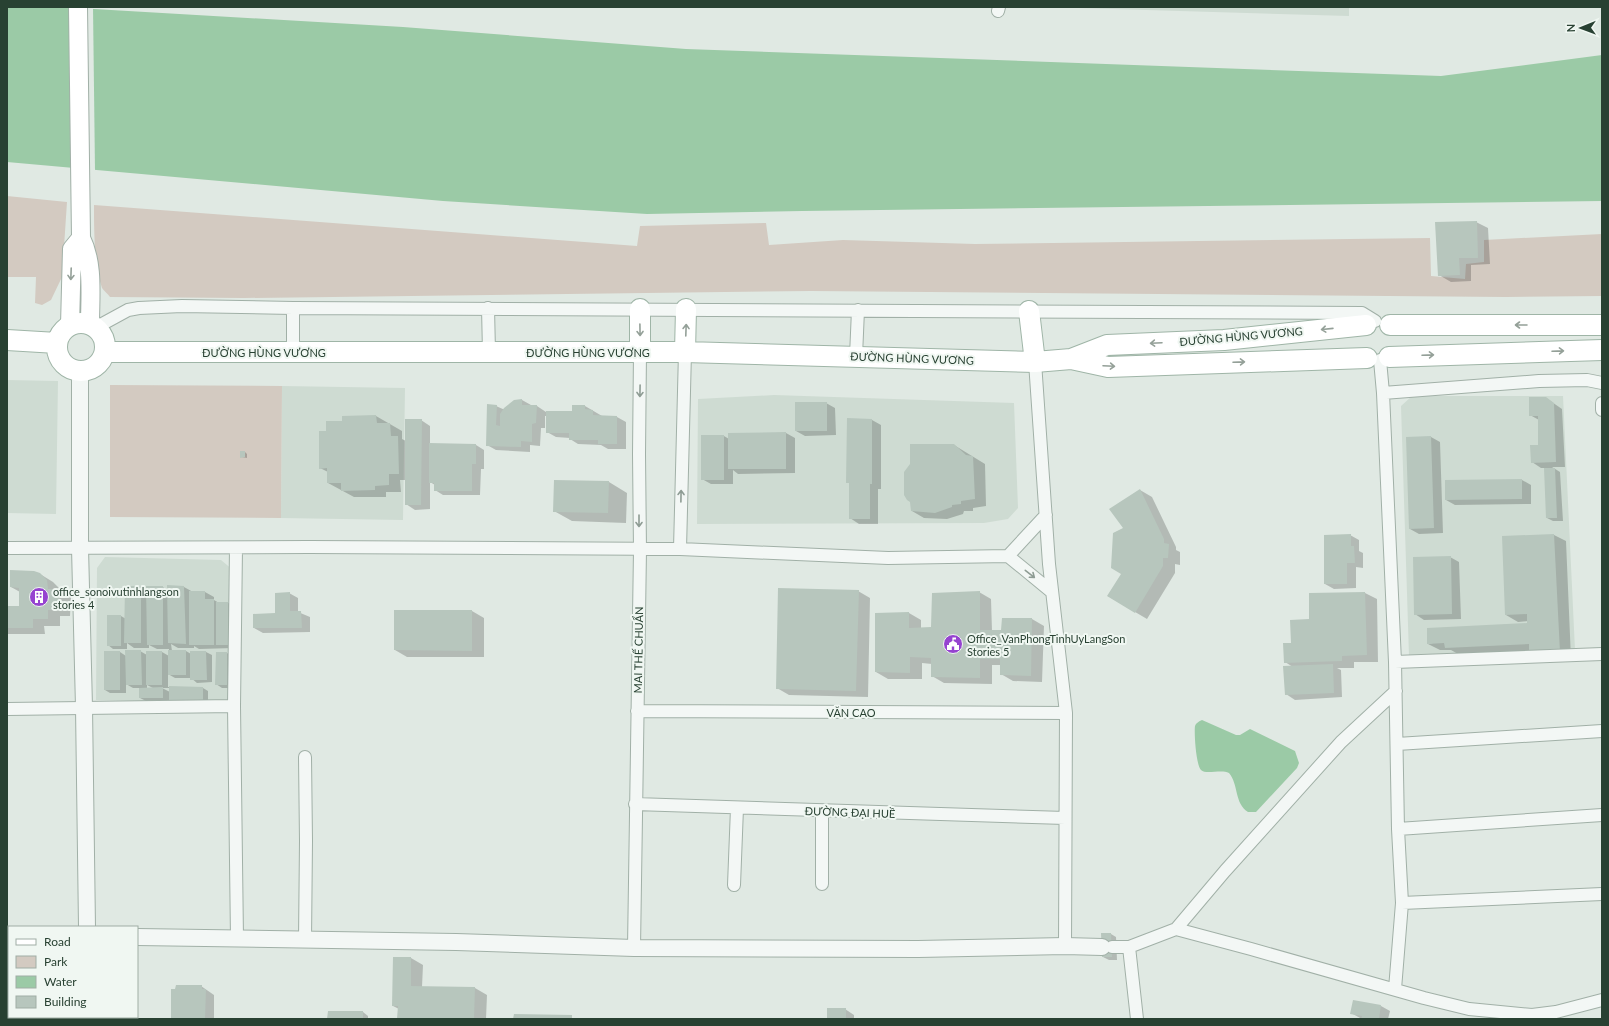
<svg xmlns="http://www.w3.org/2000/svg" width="1609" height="1026" viewBox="0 0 1609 1026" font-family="Lato,sans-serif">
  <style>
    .built { fill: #cedbd2 }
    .green { fill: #d3cac1 }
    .water { fill: #9bcaa6 }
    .pier { fill: #e0e9e3 }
    .shadow { fill: #0003; fill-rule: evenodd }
    .building { fill: #b7c6bd }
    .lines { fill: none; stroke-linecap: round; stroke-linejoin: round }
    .minor-casing { stroke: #a1b0a7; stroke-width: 14 }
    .tertiary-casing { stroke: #a1b0a7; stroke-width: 18 }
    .secondary-casing { stroke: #a1b0a7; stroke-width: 20 }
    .primary-casing { stroke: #9fb5a7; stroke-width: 22 }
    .minor { stroke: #f3f7f5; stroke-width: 12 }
    .tertiary { stroke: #f3f7f5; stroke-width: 16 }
    .secondary { stroke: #fff; stroke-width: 18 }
    .primary { stroke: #fff; stroke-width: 20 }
    .oneway { stroke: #94a098 }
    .oneway2 { stroke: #8e9c94 }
    .labels { text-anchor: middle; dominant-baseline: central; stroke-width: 4; stroke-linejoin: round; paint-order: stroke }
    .street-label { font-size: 11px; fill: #284132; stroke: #f0f7f2 }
    .poi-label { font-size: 11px; fill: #284132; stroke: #f0f7f2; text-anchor: start }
  </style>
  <rect width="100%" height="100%" fill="#e0e9e3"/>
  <path class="built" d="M1045 7H1349V16Z
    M7 380 58 381 56 514 7 513Z
    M282 386 405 388 403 520 281 518Z
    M774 395 1014 403 1018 508 1008 519 984 523 697 524 698 399Z
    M1412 396H1563L1575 650 1409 656 1401 406Z
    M105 557 221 560 233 570 235 703 96 700 97 568Z"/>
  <path class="green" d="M7 196 67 202 62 277 51 300 42 305 35 303 36 277H7Z
    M94 205 637 246 640 226 766 223 769 245 843 240 975 244 1430 238 1431 276 1465 279 1466 264 1484 262V240L1602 234V296L1506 297 811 291 244 298 110 297C108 294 104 291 102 288 94 265 94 229 94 205Z
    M110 385 282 386 281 518 110 517Z"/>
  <path class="water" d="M7 7H60L403 27 686 49 1441 76 1602 55V201L802 211 647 214 443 201 7 162Z
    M1202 720 1236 735H1240L1250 729 1295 751 1299 763 1297 768 1256 812H1248C1234 803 1239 785 1229 773 1221 769 1206 775 1201 770 1196 765 1194 733 1195 726 1196 723 1198 722 1202 720Z"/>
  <path class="pier" d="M69 7H93L95 171 71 169Z"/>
  <path class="shadow" d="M1476 222 1488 228 1490 264 1471 265V281L1451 282 1439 275Z
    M1546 398 1562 409 1565 467H1552L1560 472 1563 521H1553L1547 518 1545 468H1541L1532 462 1539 446V420L1530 415Z
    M522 400 531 405 537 406 546 412H573L585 406 602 416 617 417 626 422V449H608L601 445 578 444 570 439V438L556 437 547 432V416H545V428H541L540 446 530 445V452L496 450 487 445 496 406 505 410Z
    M826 403 835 408 836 435 805 436 796 431Z
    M376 416 402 431V439L406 441 421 420 430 426V444L476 445 484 450V469H481L480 495H443L435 490V485L430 482V509L415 510 406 504V480H400L401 492H386V497H354L328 483V472L320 468 327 432 343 422V417Z
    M848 419 872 420 881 425V489H878V524H859L850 518V484L848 482Z
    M786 433 795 438V473L738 474 733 470V484H711L702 479 724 436 729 439Z
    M1431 437 1440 442 1443 533 1419 534 1410 529 1407 438Z
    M954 445 985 464 986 506 973 508V511H964L963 514 947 519 924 518 912 511Z
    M245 452 247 454V458L241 457Z
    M1522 480 1531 485V504L1455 505 1446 500Z
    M609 482 627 493 626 523 572 521 554 511Z
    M1140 490 1152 497 1176 547V550L1180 552V565L1175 564V573L1147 619 1108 596 1123 574 1125 528 1111 509Z
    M1350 535 1359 540V551L1363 553V568L1356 567V588L1334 589 1325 584Z
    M1554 535 1566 541 1571 659 1458 654 1451 650H1440L1428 644 1528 624V621L1518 622 1506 615Z
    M1450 557 1459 562 1461 619 1424 620 1415 614Z
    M40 574 53 582 59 588V590L71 597 70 616H60V626H44L45 634H7V607H20V592L11 587Z
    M141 587 147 591 162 587 169 590 184 587 193 592H205L214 597V600L219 603H228L234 606V648L199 649 194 646V648H178L171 644 172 651H186L191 654V652H206L212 655V682L197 683 191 678H175L168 674V687L203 688 208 691V704L170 700 146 701 140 698V688H133L126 684V693H110L105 690 120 652 126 656 140 651 147 655V652H162L169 656V649H157L149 645V648H134L127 643V649H113L108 645V616H121L126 619ZM147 685 153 688H147ZM162 688H170V692Z
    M858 591 870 598 868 697 789 695 777 688Z
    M979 592 991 599 992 631H1002L1003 619H1032L1044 626 1042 682 1013 681 1001 674V665H992V684L944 683 932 676V664L922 663V679H888L876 672 909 613 921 620V628H932Z
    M289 593 298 598V612L310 617V632L263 633 254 628 276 614Z
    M1365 593 1377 599 1378 662H1354V668H1337L1341 670 1342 697 1295 700 1286 694 1293 667 1285 662 1292 644 1310 620Z
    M472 611 484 618V657H407L395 650Z
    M217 653H227L233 657 232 688H222L216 684Z
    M1111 934 1116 937 1117 960H1109L1103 957Z
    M411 958 423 965 422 987 475 988 487 995 486 1019H398L399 1009 393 1006Z
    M201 986 214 995V1019H172Z
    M1381 1006 1390 1011 1388 1019H1362L1351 1013Z
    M845 1009 854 1015V1019H828Z
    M363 1012 368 1016V1019H328Z"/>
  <path class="building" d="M1477 221 1478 258H1459L1460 275 1438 276 1435 222Z
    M1529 397H1546L1554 403 1556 462 1531 463 1530 445H1538V416H1529Z
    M522 399V405H537L536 423 532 424V442L521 441V447L486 446 487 404 497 405 496 425 500 426V414L504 408 514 400Z
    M795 402H827V431H795Z
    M572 405H585V409L593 410V415L617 416V444H598V440H569V433H546V411H572Z
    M376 415 377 423H390L391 436H398L399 474H389V485L375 486V490L341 491V483H327V468L319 469V431H326V421H342V416Z
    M847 418 872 419V484H870V519H849V483H846Z
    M405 419H422L421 505H405Z
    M786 432V469H728V433Z
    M701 435H724V480H701Z
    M1431 436 1434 528 1409 529 1406 437Z
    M429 443 476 444V464H472V491H434V483H429Z
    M910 444H954L966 455 973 456 975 499 961 501V504L952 505V507L935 513 911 511 910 502 907 500 904 495V472L910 464Z
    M240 451H245V457L240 458Z
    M1544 468H1555L1557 518H1546Z
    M1522 479V499L1445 500V480Z
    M554 480 609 481 608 513 553 512Z
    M1140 489 1164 539V543L1169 544 1168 558H1163V566L1135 613 1107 596 1121 574 1111 568 1113 533 1123 528 1109 509Z
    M1351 534V546H1354L1355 563H1347V584H1324V535Z
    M1554 534 1560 652 1529 654V644L1445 648 1444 643 1427 644V628L1527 623V614L1505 615 1502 536Z
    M1451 556 1452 614 1414 615 1413 557Z
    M10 570 34 571 40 573 47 580 48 589H59V610H48V619H33V628H7V606H19V588L10 587Z
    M167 585 184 586 186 644 168 643Z
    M125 586H141V643H124Z
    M146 586H163V645H147Z
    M778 588 859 590 856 691 776 689Z
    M189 591H205V599H214V645H189Z
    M980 591V630H1001L1002 618H1032L1031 676 1000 675V659H980V678L931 677V658L910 657V673L875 672V613L909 612V628L931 627 932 593Z
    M290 592V611H301L302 628H253V614L275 613V593Z
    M1365 592 1367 655 1342 656V661L1284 663 1283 643H1291L1290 620 1309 619V593Z
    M216 602H228V645H216Z
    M394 610H472V651L394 650Z
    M107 615H121V646H107Z
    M125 650H141L142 685H126Z
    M168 650H186V675H168Z
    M104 651H120V690H104Z
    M146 651H162V685H146Z
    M190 651H206L207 680H190Z
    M216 652H227V685H215Z
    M1333 664 1334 693 1285 695 1283 666Z
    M169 686 203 687V701H169Z
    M163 687V698H139V688Z
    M1101 933H1111L1112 957H1102Z
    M393 957H411V986L475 987 474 1019H397L398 1006H392Z
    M176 985H202V989H206L205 1019H171V989H175Z
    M1353 1000 1381 1005 1379 1019H1361L1362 1016 1350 1014Z
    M827 1008H846V1019H827Z
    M328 1011H363V1019H327Z
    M514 1014 572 1015V1019H513Z"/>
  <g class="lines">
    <defs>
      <path id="minor" d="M998 11 999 7
        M293 308V352
        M488 308 489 352
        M95 328 128 310 139 308 182 306 293 308 1362 313 1375 321
        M856 356 858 310
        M1380 360 1383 393 1395 662 1398 829 1402 903 1395 989
        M1035 362 1049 564 1066 713 1065 946
        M1383 393 1539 381 1587 380 1602 383
        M1602 403V410
        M7 548 309 547 680 549 888 558 1008 556 1052 592
        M236 548 234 706 237 938
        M680 549 685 352
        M1008 556 1046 515
        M1395 662 1602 654
        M7 709 234 706
        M637 711 1066 713
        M1397 744 1602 731
        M305 757 306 841 305 940
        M635 804 1065 818
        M1398 829 1602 815
        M822 884V811
        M734 885 737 808
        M1402 903 1602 894
        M1176 929 1225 871 1341 742 1396 691
        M1112 947H1129L1176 929 1251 949 1424 998 1469 1009 1532 1015 1556 1012 1602 1000
        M1129 947 1137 1019
        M634 948 640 550 639 454 640 352"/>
      <path id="tertiary" d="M80 372V548L84 707 87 927
        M137 937 456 942 634 948 918 949 1065 946 1102 947
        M7 938H9
        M89 1017V1019"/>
      <path id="secondary" d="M78 7 81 238C94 264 90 296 90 325
        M70 326 72 249 81 238"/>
      <path id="primary" d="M640 309V352
        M1029 311 1035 362
        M57 347a24 24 0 1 1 48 0a24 24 0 1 1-48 0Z
        M1390 325H1602
        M7 340 57 343
        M105 352H685L1035 362 1071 359 1107 345 1224 340 1366 325
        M685 352 686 309
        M1389 357 1602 350
        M1071 359 1108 367 1367 358"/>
    </defs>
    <use href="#minor" class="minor-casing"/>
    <use href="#tertiary" class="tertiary-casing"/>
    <use href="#secondary" class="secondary-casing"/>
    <use href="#primary" class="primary-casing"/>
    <use href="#minor" class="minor"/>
    <use href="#tertiary" class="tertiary"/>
    <use href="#secondary" class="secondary"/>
    <use href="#primary" class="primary"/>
  </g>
  <defs><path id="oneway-shaft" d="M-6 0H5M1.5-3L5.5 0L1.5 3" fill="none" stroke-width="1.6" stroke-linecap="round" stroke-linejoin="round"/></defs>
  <g class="oneway">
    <use href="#oneway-shaft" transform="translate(71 274) rotate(92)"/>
    <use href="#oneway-shaft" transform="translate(1521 325) rotate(-180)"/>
    <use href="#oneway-shaft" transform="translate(1327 329) rotate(174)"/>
    <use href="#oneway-shaft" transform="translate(640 330) rotate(89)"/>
    <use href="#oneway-shaft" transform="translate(686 330) rotate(-88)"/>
    <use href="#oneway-shaft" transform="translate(1156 343) rotate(177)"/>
    <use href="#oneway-shaft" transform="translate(1558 351) rotate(-2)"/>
    <use href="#oneway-shaft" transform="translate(1428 355) rotate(-2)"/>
    <use href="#oneway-shaft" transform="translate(1239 362) rotate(-2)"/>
    <use href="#oneway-shaft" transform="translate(1109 366) rotate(3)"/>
  </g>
  <g class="oneway2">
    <use href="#oneway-shaft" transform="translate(640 391) rotate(91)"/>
    <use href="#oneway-shaft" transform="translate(681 496) rotate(-89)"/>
    <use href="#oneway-shaft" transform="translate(639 521) rotate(90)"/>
    <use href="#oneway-shaft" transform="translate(1030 574) rotate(38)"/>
  </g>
  <defs>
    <symbol id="building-disc" viewBox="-11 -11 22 22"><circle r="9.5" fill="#9643d0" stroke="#f0f7f2"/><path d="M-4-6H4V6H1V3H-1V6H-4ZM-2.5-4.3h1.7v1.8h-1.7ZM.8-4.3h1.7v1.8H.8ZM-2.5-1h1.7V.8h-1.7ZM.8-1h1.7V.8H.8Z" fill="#fff"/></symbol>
    <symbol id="civic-disc" viewBox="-11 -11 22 22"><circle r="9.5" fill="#9643d0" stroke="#f0f7f2"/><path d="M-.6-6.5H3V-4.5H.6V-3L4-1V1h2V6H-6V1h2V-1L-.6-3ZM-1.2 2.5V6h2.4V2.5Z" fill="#fff"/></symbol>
  </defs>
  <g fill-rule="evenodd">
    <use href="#building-disc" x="28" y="586" width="22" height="22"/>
    <use href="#civic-disc" x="942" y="633" width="22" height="22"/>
  </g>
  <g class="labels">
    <g class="street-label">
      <text transform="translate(1241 336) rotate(-5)">ĐƯỜNG HÙNG VƯƠNG</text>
      <text x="264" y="352">ĐƯỜNG HÙNG VƯƠNG</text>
      <text x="588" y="352">ĐƯỜNG HÙNG VƯƠNG</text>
      <text transform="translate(912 358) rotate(2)">ĐƯỜNG HÙNG VƯƠNG</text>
      <text transform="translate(638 650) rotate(-89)">MAI THẾ CHUẨN</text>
      <text x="851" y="712">VĂN CAO</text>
      <text transform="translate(850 812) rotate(2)">ĐƯỜNG ĐẠI HUỀ</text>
    </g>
    <g class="poi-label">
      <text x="53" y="591">office_sonoivutinhlangson<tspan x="53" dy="13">stories 4</tspan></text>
      <text x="967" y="638">Office_VanPhongTinhUyLangSon<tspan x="967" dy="13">Stories 5</tspan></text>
    </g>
  </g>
  <rect width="1609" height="1026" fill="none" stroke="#284132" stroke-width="16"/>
  <rect x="8" y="926" width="130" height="92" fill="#f0f7f2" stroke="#a0aea5"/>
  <rect x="16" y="939" width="20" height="6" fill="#ffffff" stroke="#a0aea5"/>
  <text x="44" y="946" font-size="12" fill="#284132">Road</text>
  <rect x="16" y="956" width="20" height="12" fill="#d3cac1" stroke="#a0aea5"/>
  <text x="44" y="966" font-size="12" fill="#284132">Park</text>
  <rect x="16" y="976" width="20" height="12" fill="#9bcaa6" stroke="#a0aea5"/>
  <text x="44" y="986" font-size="12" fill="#284132">Water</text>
  <rect x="16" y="996" width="20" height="12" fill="#b7c6bd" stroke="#a0aea5"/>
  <text x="44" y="1006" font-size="12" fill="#284132">Building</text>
  <g transform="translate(1581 28) rotate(269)" stroke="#f0f7f2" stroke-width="3" paint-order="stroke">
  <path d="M0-3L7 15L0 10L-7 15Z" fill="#284132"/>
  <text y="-6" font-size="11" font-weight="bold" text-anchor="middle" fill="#284132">N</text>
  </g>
</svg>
